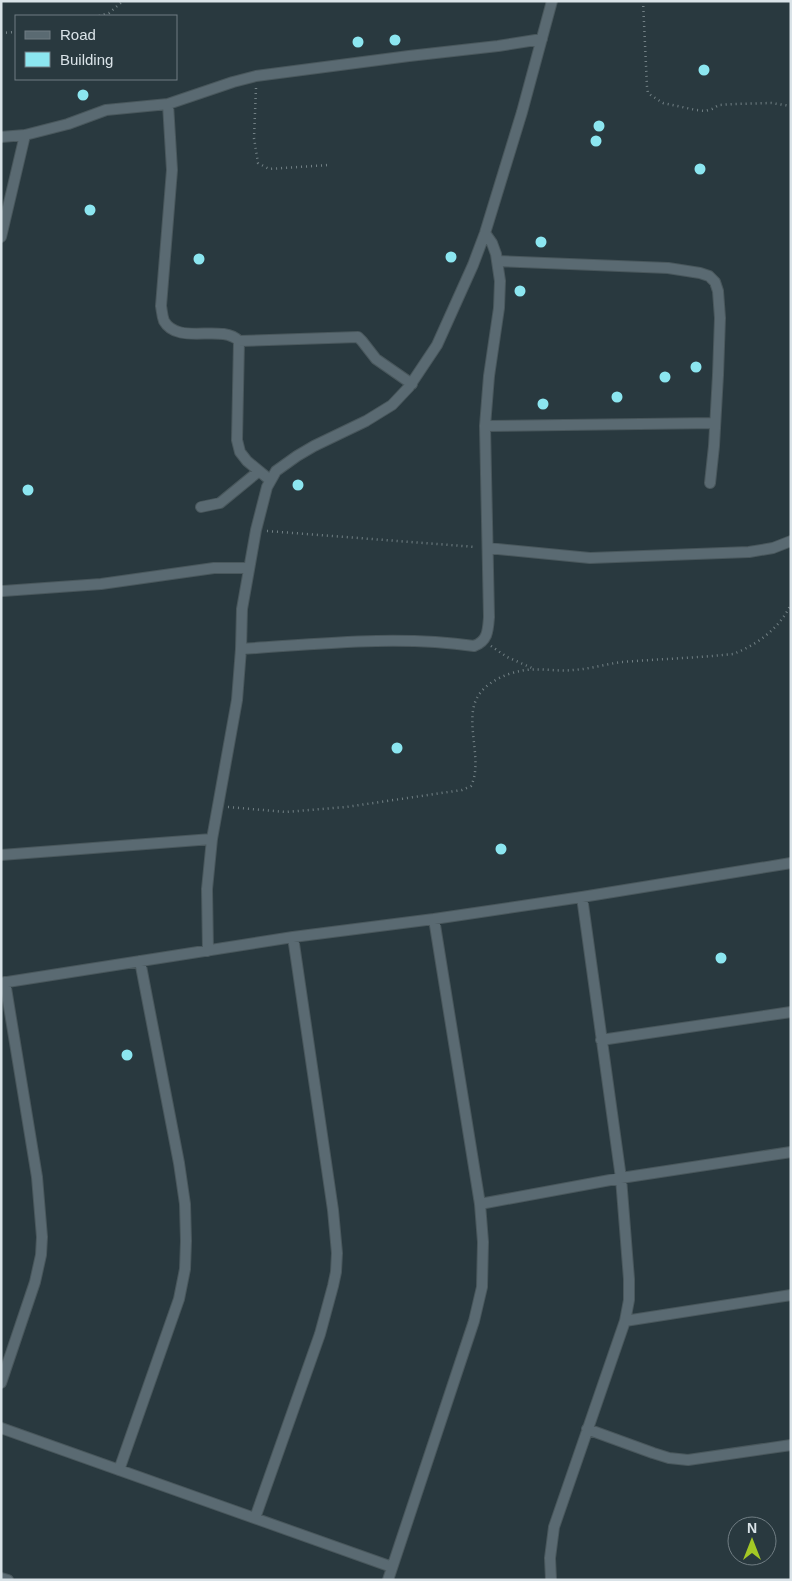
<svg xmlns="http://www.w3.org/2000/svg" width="792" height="1581" viewBox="0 0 792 1581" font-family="Helvetica,sans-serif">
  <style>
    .building { fill: #8ce6f0 }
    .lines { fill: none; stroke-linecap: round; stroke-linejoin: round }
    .minor-casing { stroke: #49575c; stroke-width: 12 }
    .path { stroke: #728085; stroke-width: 2.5; stroke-dasharray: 1 4; stroke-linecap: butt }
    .minor { stroke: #5a6a72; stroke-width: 10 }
  </style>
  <rect width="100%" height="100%" fill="#29393f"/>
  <path class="building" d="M389.5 40a5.5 5.5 0 1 1 11 0a5.5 5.5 0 1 1-11 0Z
    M352.5 42a5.5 5.5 0 1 1 11 0a5.5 5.5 0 1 1-11 0Z
    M698.5 70a5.5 5.5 0 1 1 11 0a5.5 5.5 0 1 1-11 0Z
    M77.5 95a5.5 5.5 0 1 1 11 0a5.5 5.5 0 1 1-11 0Z
    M593.5 126a5.5 5.5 0 1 1 11 0a5.5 5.5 0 1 1-11 0Z
    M590.5 141a5.5 5.5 0 1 1 11 0a5.5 5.5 0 1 1-11 0Z
    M694.5 169a5.5 5.5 0 1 1 11 0a5.5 5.5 0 1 1-11 0Z
    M84.5 210a5.5 5.5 0 1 1 11 0a5.5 5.5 0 1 1-11 0Z
    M535.5 242a5.5 5.5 0 1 1 11 0a5.5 5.5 0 1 1-11 0Z
    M445.5 257a5.5 5.5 0 1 1 11 0a5.5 5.5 0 1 1-11 0Z
    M193.5 259a5.5 5.5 0 1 1 11 0a5.5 5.5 0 1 1-11 0Z
    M514.5 291a5.5 5.5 0 1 1 11 0a5.5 5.5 0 1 1-11 0Z
    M690.5 367a5.5 5.5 0 1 1 11 0a5.5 5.5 0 1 1-11 0Z
    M659.5 377a5.5 5.5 0 1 1 11 0a5.5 5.5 0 1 1-11 0Z
    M611.5 397a5.5 5.5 0 1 1 11 0a5.5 5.5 0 1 1-11 0Z
    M537.5 404a5.5 5.5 0 1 1 11 0a5.5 5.5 0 1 1-11 0Z
    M292.5 485a5.5 5.5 0 1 1 11 0a5.5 5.5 0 1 1-11 0Z
    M22.5 490a5.5 5.5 0 1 1 11 0a5.5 5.5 0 1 1-11 0Z
    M391.5 748a5.5 5.5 0 1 1 11 0a5.5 5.5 0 1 1-11 0Z
    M495.5 849a5.5 5.5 0 1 1 11 0a5.5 5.5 0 1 1-11 0Z
    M715.5 958a5.5 5.5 0 1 1 11 0a5.5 5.5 0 1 1-11 0Z
    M121.5 1055a5.5 5.5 0 1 1 11 0a5.5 5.5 0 1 1-11 0Z"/>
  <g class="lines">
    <defs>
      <path id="minor" d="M168 104 172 170 161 306C162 311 162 316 164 321 178 346 222 323 239 341L237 440 240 452 247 461 270 480
        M1 137 25 135 68 124 106 110 168 104 233 82 256 76 409 56 498 46 542 39
        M1 237 25 135
        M498 261 668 268 700 273 709 276 715 282 718 291 720 318 718 375 714 446 710 483
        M239 341 358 337 362 341 376 359 412 384
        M485 426 715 423
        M201 507 220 503 259 471
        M488 548 590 558 749 552 773 548 791 541
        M3 591 101 584 214 568H249
        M241 649C318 644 397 635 474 646 488 641 488 630 489 617L485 426 489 376 499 308 500 281 496 254 492 243 485 233
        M1 855 212 839
        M208 951 207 889 212 839 237 700 241 649 242 609 256 530 267 487 276 471 297 456 314 446 366 421 392 405 409 387 437 345 473 265 485 233 522 112 552 1
        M1 983 293 937 434 919 582 897 791 863
        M601 1040 791 1012
        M480 1204 621 1178 791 1152
        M625 1321 791 1295
        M1 1383 35 1282 41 1255 42 1237 37 1177 5 982
        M1 1428 392 1567
        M587 1429 653 1453 669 1458 688 1460 791 1445
        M119 1470 179 1299 185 1269 186 1241 185 1204 179 1163 140 961
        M255 1518 320 1334 333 1286 336 1272 337 1253 333 1210 293 937
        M1 1578 8 1580
        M388 1580 474 1321 482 1287 483 1242 480 1204 434 919
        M551 1580 550 1558 554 1527 625 1321 629 1300V1279L621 1178 582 897"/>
    </defs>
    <use href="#minor" class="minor-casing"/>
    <path class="path" d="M643 1 647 87 648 93 652 96 663 103 696 110 705 111 712 109 719 105 735 104 771 103 791 106
      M99 16 109 13 123 1
      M1 33 16 32
      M256 88 254 138 258 163 269 169 328 165
      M267 531 476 547
      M491 646 507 657 532 668
      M228 807 286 812 346 807 462 790 471 786C484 760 463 721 478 696 487 682 505 674 520 671 537 667 556 672 573 670 590 669 606 664 622 662 659 659 696 658 733 654 757 645 780 628 791 604"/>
    <use href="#minor" class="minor"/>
  </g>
  <rect width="792" height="1581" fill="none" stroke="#dae3e8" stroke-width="5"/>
  <rect x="15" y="15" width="162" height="65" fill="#29393f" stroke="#707d83"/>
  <rect x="25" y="31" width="25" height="8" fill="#5a6a72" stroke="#707d83"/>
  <text x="60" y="40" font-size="15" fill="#dae3e8">Road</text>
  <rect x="25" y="52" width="25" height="15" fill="#8ce6f0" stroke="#707d83"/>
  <text x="60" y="65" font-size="15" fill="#dae3e8">Building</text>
  <g transform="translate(752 1541)"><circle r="24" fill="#29393f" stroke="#707d83"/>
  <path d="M0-4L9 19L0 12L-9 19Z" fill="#a4c825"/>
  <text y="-8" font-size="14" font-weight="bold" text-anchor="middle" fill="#dae3e8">N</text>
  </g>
</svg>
